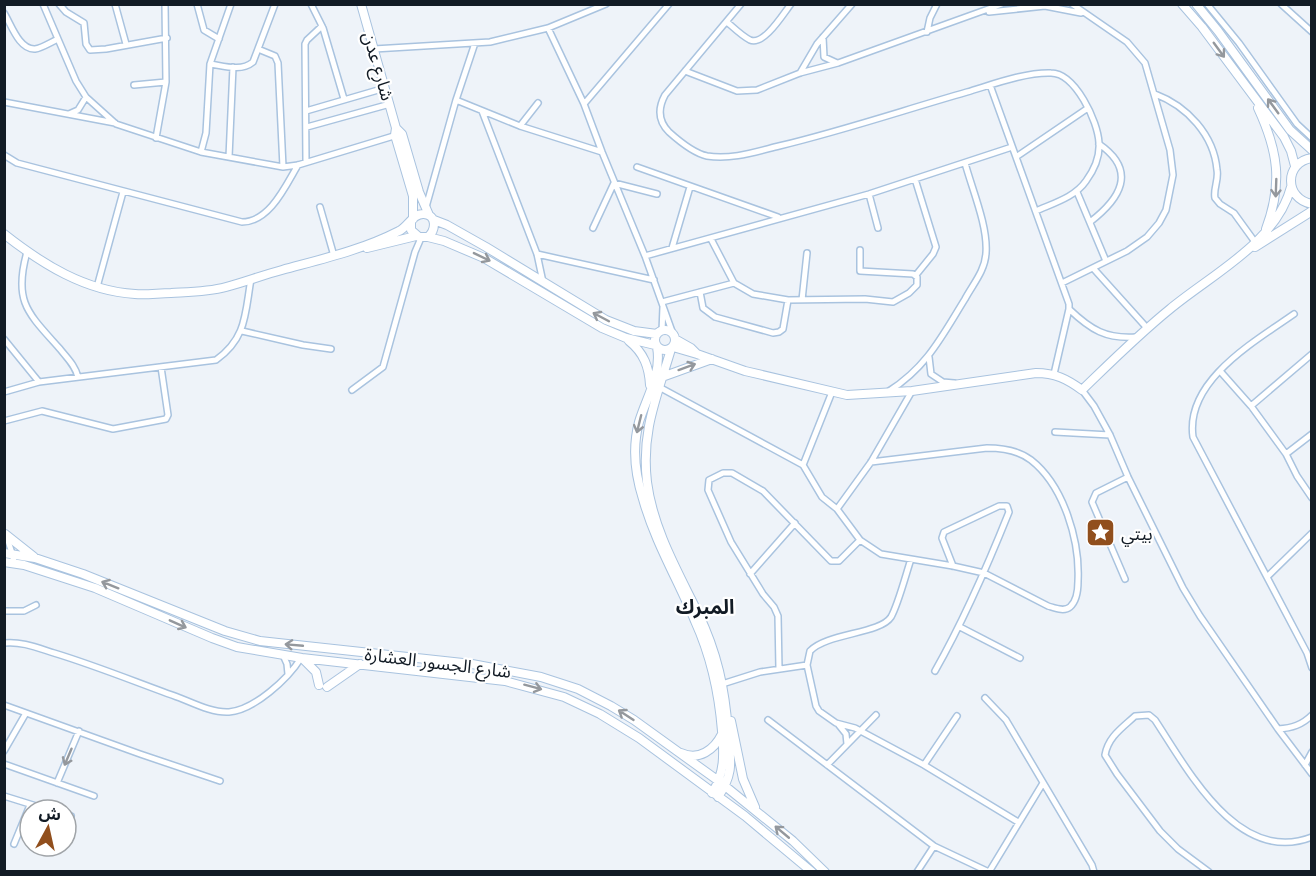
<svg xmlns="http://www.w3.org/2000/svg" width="1316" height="876" viewBox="0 0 1316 876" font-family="'Noto Sans','Noto Sans Arabic',sans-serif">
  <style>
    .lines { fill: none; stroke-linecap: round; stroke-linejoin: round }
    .street-casing { stroke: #a9c3df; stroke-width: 8 }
    .secondary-casing { stroke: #a9c3df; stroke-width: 10 }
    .street { stroke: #fff; stroke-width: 5 }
    .secondary { stroke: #fff; stroke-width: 8 }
    .oneway { stroke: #94989d }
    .labels { text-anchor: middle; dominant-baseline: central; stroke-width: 4.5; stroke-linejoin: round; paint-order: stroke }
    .street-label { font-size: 18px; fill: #121b25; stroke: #fff }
    .poi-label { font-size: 18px; fill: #121b25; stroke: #fff; text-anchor: start }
    .neighbourhood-label { font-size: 20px; font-weight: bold; fill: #121b25; stroke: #fff }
  </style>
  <rect width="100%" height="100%" fill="#eef3f9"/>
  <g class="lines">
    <defs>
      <path id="street" d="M43 4 76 81 86 97 116 124 201 152 283 167 298 165 397 135
        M59 4 66 12 84 23 86 44 90 50 106 49 167 38
        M115 4 126 44
        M197 4 204 30 219 39
        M311 4 323 28 344 99
        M741 4 665 95C658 108 658 121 669 132 679 141 693 153 707 156 731 160 755 152 779 146 842 131 904 110 967 92 991 85 1025 72 1051 73 1075 73 1098 121 1099 143 1100 156 1094 170 1086 181 1075 197 1054 203 1036 211
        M1207 4 1239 43 1297 124 1312 138
        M1281 4 1312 32
        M989 12 1045 6 1081 13
        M4 13C11 24 19 50 35 49 42 48 51 42 58 39
        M727 22C734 28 742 36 750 40 764 46 783 14 791 4
        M548 28 584 104 602 152 645 256 673 334
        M927 32 930 18 937 4
        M823 37 824 57 837 63
        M258 49 275 56 278 63 283 167
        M374 49 490 42 548 28 606 4
        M210 64C224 66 241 72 253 62L275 4
        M685 71 737 91 757 90 800 73 838 63 1002 4
        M800 73 817 44 852 4
        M134 85 166 82
        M990 85 1069 304V309L1054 374
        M1155 94C1187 106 1214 135 1217 170 1219 180 1213 189 1215 198L1220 204 1234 213 1255 242
        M456 100 520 126 602 152
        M4 102 115 123
        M584 104 669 4
        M306 111 385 88
        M482 111 537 254 543 282
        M69 114 78 110 86 97
        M520 126 538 103
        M307 127 390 104
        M156 138 166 82 165 4
        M201 152 206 133 210 64 231 4
        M4 155 17 163 242 222C270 222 286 185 298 165
        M229 157 233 67
        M1016 157 1088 108
        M306 161 305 44 307 40 322 26
        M637 167 778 217
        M915 179 936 247 933 254 916 275
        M1077 192 1106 261
        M869 194 878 228
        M320 207 334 256
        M426 207 456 100 475 43
        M1090 222C1120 199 1138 171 1099 144
        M593 228 614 183 657 194
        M711 239 734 283
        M672 248 690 187
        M27 252C13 302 28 313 60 349 67 358 75 365 78 377
        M537 254 654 280
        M645 256 869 194 1012 147
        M1093 268 1147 328
        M1062 283 1127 251 1147 237 1159 223 1166 210 1173 175 1170 150 1145 63 1127 42 1072 4
        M97 287 123 192
        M700 292 703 308 715 317 773 333 779 332 783 329 788 300
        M802 300 807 253
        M662 302 734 283 753 294 788 300 865 299 893 302 909 293 917 285V277L913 274 860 271V250
        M1069 309C1091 330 1106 339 1136 337
        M1294 314C1254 342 1185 381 1193 437L1307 653 1312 668
        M242 331 303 345 331 349
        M662 331 663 307
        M4 339 39 382
        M1312 354 1251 406 1286 454 1297 476 1312 498
        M929 357 931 374 943 382 954 383
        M1220 371 1251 406
        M659 387 803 465
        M352 390 383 367 415 252 421 238
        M1082 390 1094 406 1110 435 1128 477 1183 588 1200 616 1278 729C1292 728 1302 725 1312 715
        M889 391C927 367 942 336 965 299 973 284 985 271 986 253 988 226 972 189 965 163
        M4 392 39 382 216 360C247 338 245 313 251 279
        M832 392 803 465 822 497 837 509 860 540 881 554 953 566 984 573 1048 606C1055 608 1064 612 1070 607 1077 601 1078 590 1078 581 1080 541 1064 486 1031 460 1018 450 1003 448 987 448L871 462
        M4 421 42 411 113 429 166 419 168 415 161 367
        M1055 432 1110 435
        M1286 454 1312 434
        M837 509 871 462 912 391
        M6 535 12 553 14 562
        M911 559C906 574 898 605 891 617 880 634 827 633 810 651L807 665 816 706 819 711 836 723 855 728 924 765 1018 822
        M750 574 795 523
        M1267 577 1312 533
        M1125 579 1092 502 1096 493 1128 477
        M4 611H24L36 605
        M960 627 1020 658
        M4 643C21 641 38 648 54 653 97 666 138 683 180 698 195 704 213 713 229 712 254 710 288 679 301 658
        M283 655 287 664 288 674
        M779 669 778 616 774 607 763 594 731 542 708 490 709 480 723 473H732L763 491 831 561H839L860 540
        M935 671C964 620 987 567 1009 512L1007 506H999L944 532 942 538 953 566
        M719 685 760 672 807 665
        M985 698 1006 720 1092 865 1094 872
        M4 705 140 754 220 781
        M768 720 934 846 989 872
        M838 724 846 734 847 744
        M1278 729 1312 774
        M4 751 26 713
        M4 764 94 796
        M827 765 876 715
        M924 765 957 716
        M1305 765 1312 752
        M57 783 79 731
        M4 796 49 810
        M66 814 71 816
        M14 844 30 805
        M917 872 934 846
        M989 872 1043 783
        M1209 872 1178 849 1160 831 1117 774 1105 755C1108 737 1122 728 1135 716L1149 715 1155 720C1188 770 1238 866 1312 837"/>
      <path id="secondary" d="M361 4 396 128 402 134 419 192 429 215
        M1182 4 1202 27 1284 137 1291 151 1295 166
        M1196 4 1218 31 1290 130 1312 150
        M1258 108C1278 151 1283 183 1266 229
        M396 128 395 135 413 196V219
        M1312 158C1284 162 1284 199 1312 204
        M434 220 447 225 486 247 606 320 634 331 657 334
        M4 234C42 264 85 291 135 294 147 295 159 293 171 293 189 292 208 292 226 287 245 282 263 275 282 270 322 259 362 250 399 231 408 227 413 213 424 214 437 215 436 230 428 237H419L411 230V222
        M428 237 444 241 484 258 602 328 626 338 655 345
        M1255 247 1312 211
        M367 248 416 236
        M655 340a10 10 0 1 1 20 0a10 10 0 1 1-20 0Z
        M675 339 691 348 697 354
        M629 341C644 353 649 367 650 385
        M657 347C662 374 646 398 639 422 632 448 635 474 643 499 655 542 678 580 695 621 711 656 719 693 722 731 724 754 725 773 712 793
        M673 347 697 354 745 371 847 395 912 391 1036 373C1055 373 1067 379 1082 390 1111 362 1139 334 1170 309 1212 274 1276 243 1291 187
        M671 349C657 397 641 431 647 482 653 529 678 572 698 613 717 652 725 689 728 732 730 760 735 772 718 797
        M662 377 712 359
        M5 534 34 557
        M4 553 35 558 83 574 225 631 260 641 472 664 541 677 578 689 611 706 634 720 720 782 793 841 825 872
        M4 562 24 565 95 588 212 638 237 647 302 658 505 681 564 697 600 714 639 738 745 816 812 872
        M303 659 316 672 319 685
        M327 687 360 664
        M731 721 743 779 755 807
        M681 753C699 761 714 750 722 734"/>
    </defs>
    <use href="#street" class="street-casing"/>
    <use href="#secondary" class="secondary-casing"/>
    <use href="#street" class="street"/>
    <use href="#secondary" class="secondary"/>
  </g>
  <defs><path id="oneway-shaft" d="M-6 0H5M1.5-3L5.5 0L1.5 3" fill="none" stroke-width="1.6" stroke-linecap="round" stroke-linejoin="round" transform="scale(1.5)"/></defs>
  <g class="oneway">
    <use href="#oneway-shaft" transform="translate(1219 50) rotate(54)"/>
    <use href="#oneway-shaft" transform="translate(1273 106) rotate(-126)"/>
    <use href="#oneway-shaft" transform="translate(1276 188) rotate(92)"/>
    <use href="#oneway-shaft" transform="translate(482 257) rotate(26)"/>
    <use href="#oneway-shaft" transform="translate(601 317) rotate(-152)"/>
    <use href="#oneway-shaft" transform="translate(687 367) rotate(-20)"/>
    <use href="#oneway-shaft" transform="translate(639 424) rotate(104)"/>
    <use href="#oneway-shaft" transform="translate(110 585) rotate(-158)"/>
    <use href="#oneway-shaft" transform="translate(178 624) rotate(24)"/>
    <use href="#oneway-shaft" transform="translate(294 645) rotate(-175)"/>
    <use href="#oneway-shaft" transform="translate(533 687) rotate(15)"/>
    <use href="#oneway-shaft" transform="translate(626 715) rotate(-147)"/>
    <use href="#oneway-shaft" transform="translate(68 757) rotate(113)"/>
    <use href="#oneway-shaft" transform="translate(782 832) rotate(-140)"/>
  </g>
  <defs>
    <symbol id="sight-square" viewBox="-11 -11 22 22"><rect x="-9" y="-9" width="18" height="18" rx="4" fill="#914f1d" stroke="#fff"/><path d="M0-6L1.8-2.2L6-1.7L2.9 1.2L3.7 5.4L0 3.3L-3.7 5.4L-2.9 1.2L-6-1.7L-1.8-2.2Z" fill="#fff"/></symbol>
  </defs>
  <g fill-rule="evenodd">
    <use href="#sight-square" x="1084" y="516" width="33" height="33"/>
  </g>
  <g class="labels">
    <g class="street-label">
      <text transform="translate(379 66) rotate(74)">شارع عدن</text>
      <text transform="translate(438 662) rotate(7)">شارع الجسور العشارة</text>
    </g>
    <g class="poi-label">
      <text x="1121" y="533">بيتي</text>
    </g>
    <g class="neighbourhood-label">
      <text x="705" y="606">المبرك</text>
    </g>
  </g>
  <rect width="1316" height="876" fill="none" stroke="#121b25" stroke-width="12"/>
  <g transform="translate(48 828) rotate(8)"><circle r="28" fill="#ffffff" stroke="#a0a4a8" stroke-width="1.5"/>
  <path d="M0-4.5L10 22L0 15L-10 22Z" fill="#914f1d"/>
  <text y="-9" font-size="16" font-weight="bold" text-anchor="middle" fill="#121b25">ش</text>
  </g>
</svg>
